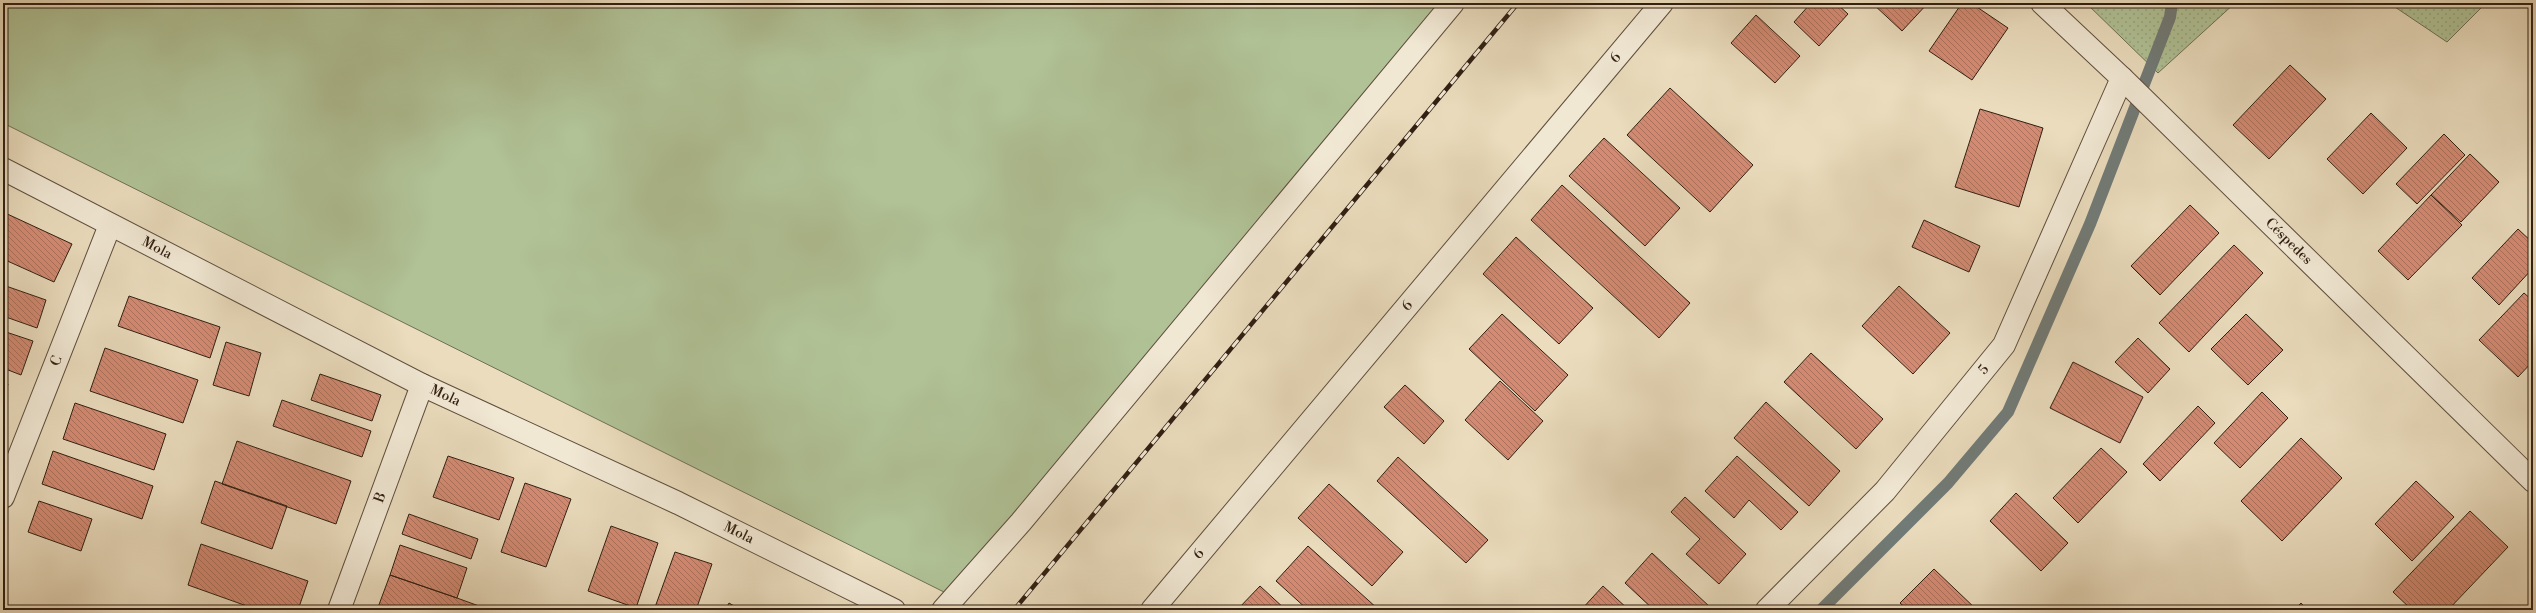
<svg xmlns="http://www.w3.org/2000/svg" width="2536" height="613" viewBox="0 0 2536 613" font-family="'Libre Bodoni',serif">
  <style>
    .grass { fill: url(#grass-dots); stroke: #707054 }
    .green { fill: #b0c296; stroke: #707054 }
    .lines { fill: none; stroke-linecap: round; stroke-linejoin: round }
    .stream { stroke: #717b77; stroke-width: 12 }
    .building { fill: url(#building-back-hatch); stroke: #311f12 }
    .minor-casing { stroke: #5f4e3d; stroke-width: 24 }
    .minor { stroke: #f1e8d4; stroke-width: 22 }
    .rail-casing { stroke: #311f12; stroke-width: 4.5 }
    .rail { stroke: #f1e8d4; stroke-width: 3; stroke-dasharray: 9; stroke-linecap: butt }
    .labels { text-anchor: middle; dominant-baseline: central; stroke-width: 3; stroke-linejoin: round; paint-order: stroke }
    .street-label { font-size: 14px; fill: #311f12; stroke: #f1e8d4 }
  </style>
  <defs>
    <pattern id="grass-dots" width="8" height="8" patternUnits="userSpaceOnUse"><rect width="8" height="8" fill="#b0c296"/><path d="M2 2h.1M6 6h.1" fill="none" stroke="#98a680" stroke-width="1.8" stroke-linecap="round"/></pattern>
    <pattern id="building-back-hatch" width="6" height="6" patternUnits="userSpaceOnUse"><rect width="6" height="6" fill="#d48b73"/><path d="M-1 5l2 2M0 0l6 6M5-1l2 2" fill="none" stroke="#ad715d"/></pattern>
  </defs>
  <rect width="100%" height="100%" fill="#eadcbd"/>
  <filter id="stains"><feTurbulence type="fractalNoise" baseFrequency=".005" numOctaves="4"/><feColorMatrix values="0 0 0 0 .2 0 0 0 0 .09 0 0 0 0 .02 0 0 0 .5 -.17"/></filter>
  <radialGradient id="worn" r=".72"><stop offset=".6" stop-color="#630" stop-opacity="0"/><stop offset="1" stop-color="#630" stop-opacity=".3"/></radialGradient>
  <path class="grass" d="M2086 3H2235L2158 73Z
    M2389 3H2486L2447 42Z"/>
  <path class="green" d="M3 3H1451L954 597 3 123Z"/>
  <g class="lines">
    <path class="stream" d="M1821 610 1948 483 2008 412 2090 224 2170 17 2172 3"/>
  </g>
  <path class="building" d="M1811 3H1836L1848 14 1819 46 1794 22Z
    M1872 3H1928L1902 31Z
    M1962 3H1971L2008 28 1972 80 1929 51Z
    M1756 15 1800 56 1775 83 1731 43Z
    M2290 65 2326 99 2269 159 2233 125Z
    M1670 88 1753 165 1710 212 1627 135Z
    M1980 109 2043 128 2019 207 1955 187Z
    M2371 113 2407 148 2363 194 2327 159Z
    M2444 134 2465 155 2417 204 2396 184Z
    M1604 138 1680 208 1645 246 1569 176Z
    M2470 154 2499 182 2461 222 2431 195Z
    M1562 185 1690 303 1659 338 1531 220Z
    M2431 195 2462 225 2408 280 2378 251Z
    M2190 205 2219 233 2160 295 2131 266Z
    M3 212 72 244 54 282 3 259Z
    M1924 220 1980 246 1969 272 1912 247Z
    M2518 229 2533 243V268L2499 305 2472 278Z
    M1516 237 1593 308 1559 344 1483 274Z
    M2234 245 2263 273 2189 352 2159 323Z
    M3 285 46 300 37 328 3 316Z
    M1899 286 1950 333 1913 374 1862 326Z
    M2524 293 2533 301V361L2518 377 2479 340Z
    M129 296 220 327 210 358 118 326Z
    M1502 314 1568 375 1535 411 1469 349Z
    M2246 314 2283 350 2248 385 2211 349Z
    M3 331 33 341 21 375 3 368Z
    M2138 338 2170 369 2148 393 2115 362Z
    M226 342 261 353 249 396 213 385Z
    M105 348 198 380 183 423 90 391Z
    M1811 353 1883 419 1856 449 1784 382Z
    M2073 362 2143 397 2120 443 2050 408Z
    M320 374 381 395 372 421 311 400Z
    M1500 381 1543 421 1508 460 1465 420Z
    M3 382 8 384 3 400Z
    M1405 385 1444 421 1424 444 1384 407Z
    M2262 392 2288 418 2240 468 2214 443Z
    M282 400 371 431 362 457 273 426Z
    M1766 402 1840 471 1809 506 1734 438Z
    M75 403 166 434 154 470 63 439Z
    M2198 406 2215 423 2160 481 2143 464Z
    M2301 438 2342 478 2282 541 2241 501Z
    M237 441 351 481 336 524 222 484Z
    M2101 448 2127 472 2078 523 2053 498Z
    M53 451 153 486 142 519 42 484Z
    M448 456 514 478 499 520 433 497Z
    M1737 456 1798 512 1781 530 1749 500 1734 518 1705 491Z
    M1398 457 1488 540 1466 563 1377 481Z
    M215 481 287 506 272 549 201 523Z
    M2416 481 2454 517 2412 561 2375 524Z
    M525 483 571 499 546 567 501 552Z
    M1329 484 1403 552 1372 586 1298 518Z
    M2016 493 2068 543 2041 571 1990 521Z
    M1685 497 1746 554 1719 584 1686 554 1700 539 1671 512Z
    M39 501 92 519 81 551 28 532Z
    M2470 511 2508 547 2448 610H2412L2393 592Z
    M409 514 478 539 471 559 402 534Z
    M611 526 658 543 636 608 588 591Z
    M201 544 308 581 298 610H258L188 585Z
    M400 545 467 568 457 598 390 575Z
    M1308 546 1378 609 1308 610 1276 581Z
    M675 552 712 564 696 610H654Z
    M1652 553 1710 607 1707 610H1654L1625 583Z
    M1934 569 1977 610H1908L1900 603Z
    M390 575 457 598 490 610H377Z
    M1260 586 1286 610H1237Z
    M1603 586 1629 610H1581Z
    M729 603 741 610H725Z
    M2301 603 2307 610H2294Z"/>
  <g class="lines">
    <defs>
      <g id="minor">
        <path id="s1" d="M2042 3 2125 81 2533 481"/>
        <path id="s2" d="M3 169 422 385 678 503 894 610"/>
        <path id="s3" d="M3 497 110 225"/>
        <path id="s4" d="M339 610 422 385"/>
        <path d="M943 610 1021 522 1453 3"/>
        <path id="s5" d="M1152 610 1662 3"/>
        <path id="s6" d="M1767 610 1885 491 2004 345 2122 78"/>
      </g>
    </defs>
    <use href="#minor" class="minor-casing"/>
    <use href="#minor" class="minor"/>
    <defs>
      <path id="rail" d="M1014 610 1518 3"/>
    </defs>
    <use href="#rail" class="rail-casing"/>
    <use href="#rail" class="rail"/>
  </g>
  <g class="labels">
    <g class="street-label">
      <text stroke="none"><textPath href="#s5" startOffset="721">6</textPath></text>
      <text stroke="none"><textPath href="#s1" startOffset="343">Céspedes</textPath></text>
      <text stroke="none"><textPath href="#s2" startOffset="173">Mola</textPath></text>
      <text stroke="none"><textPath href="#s5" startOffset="397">6</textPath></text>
      <text stroke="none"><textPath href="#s3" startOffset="146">C</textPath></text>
      <text stroke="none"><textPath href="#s6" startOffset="324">5</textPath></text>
      <text stroke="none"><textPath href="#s2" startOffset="497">Mola</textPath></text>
      <text stroke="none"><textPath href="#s4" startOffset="120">B</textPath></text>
      <text stroke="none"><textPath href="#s2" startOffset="821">Mola</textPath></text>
      <text stroke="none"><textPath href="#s5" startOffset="73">6</textPath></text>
    </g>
  </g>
  <rect width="2536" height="613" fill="none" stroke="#eadcbd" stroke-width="16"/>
  <rect x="4" y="4" width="2528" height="605" fill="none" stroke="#311f12" stroke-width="2"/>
  <rect x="8" y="8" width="2520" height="597" fill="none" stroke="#311f12"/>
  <rect width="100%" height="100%" filter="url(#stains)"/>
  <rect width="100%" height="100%" fill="url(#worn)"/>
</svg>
